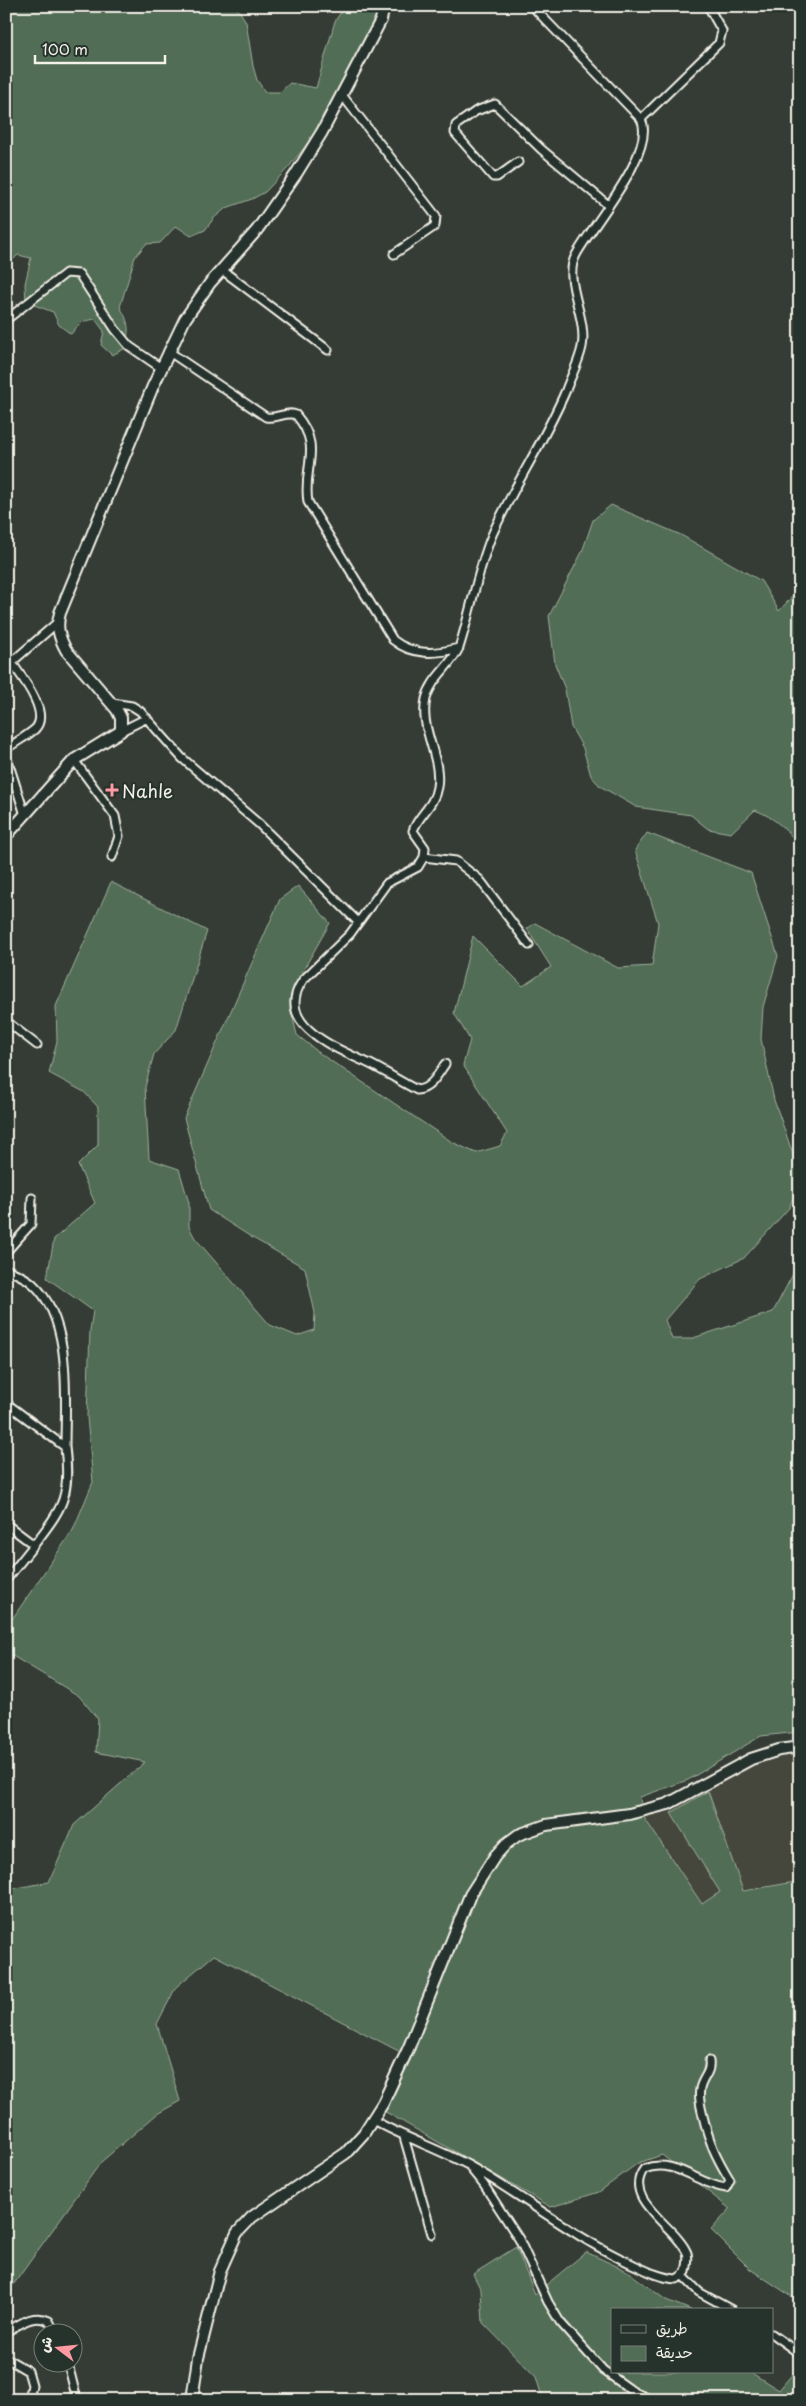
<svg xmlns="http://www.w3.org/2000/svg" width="806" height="2406" viewBox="0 0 806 2406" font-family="'Playpen Sans','Playpen Sans Arabic',sans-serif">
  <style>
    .built { fill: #44473e }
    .green { fill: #516d55; stroke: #a2af9e }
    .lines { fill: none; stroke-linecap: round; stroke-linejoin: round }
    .street-casing { stroke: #f4f1e8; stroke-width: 11 }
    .secondary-casing { stroke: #f4f1e8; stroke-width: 14 }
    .street { stroke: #26332d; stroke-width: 7 }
    .secondary { stroke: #26332d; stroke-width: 10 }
    .poi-dot { fill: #ff9aa2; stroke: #26332d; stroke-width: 2 }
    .labels { text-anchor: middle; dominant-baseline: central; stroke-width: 4; stroke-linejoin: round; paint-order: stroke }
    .poi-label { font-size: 18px; fill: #f4f1e8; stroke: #26332d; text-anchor: start }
  </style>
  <rect width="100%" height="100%" fill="#343c35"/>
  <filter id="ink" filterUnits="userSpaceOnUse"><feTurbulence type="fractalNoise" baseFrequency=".02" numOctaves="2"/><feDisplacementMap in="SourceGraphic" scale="10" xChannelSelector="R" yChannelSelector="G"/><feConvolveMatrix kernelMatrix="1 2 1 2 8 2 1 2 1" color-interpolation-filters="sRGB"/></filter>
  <g filter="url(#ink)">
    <path class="built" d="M793 1754 800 1775V1869L795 1882 721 1893 702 1904 643 1816 743 1768Z"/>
    <path class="green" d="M6 6H232L239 10 246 22 253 66 257 80 265 92H280L290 83 316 88 335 21 345 6H386L376 43 368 57 360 68 338 92 323 115 319 129 288 168 265 192 252 199 226 208 214 218 205 230 191 236 176 226 160 243 146 244 135 257 120 307C130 323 130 332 124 349L112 355 101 345 104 331 95 319 81 322 71 334 59 325 53 312 26 302 25 284 31 258 18 255 6 266Z
      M611 505 681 535 761 581 779 611 800 588V846C787 830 774 817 755 810L731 833 708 829 691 815 636 807 600 786 591 776 583 748 571 727 565 689 555 664 549 616 582 552 593 520Z
      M647 833 751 873 778 956 763 1007 761 1039 774 1100 800 1174V1181L789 1208 744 1258 700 1279 665 1320 672 1339H690L773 1312 793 1274 800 1230V1732L761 1736 688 1780 640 1797 643 1816 702 1904 720 1892 671 1813 708 1791 743 1891 795 1882 800 1869V2302L750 2269 711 2230 730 2209 662 2155 638 2163 599 2192 551 2207 384 2111 410 2057 214 1955 176 1987 157 2024 180 2101 157 2114 101 2162 6 2295V1890L49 1882 74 1825 145 1762 96 1752 98 1719 79 1696 6 1652V1628L73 1530 93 1482 87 1417 90 1330 93 1311 47 1278 54 1239 95 1203 78 1165 98 1145V1107L84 1092 49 1073 57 1041 56 1006 111 882 207 931 176 1030 154 1054 145 1087 149 1159 179 1169 189 1203V1227L195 1238 270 1325 297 1336 314 1330 315 1313 305 1268 251 1237 209 1210 184 1118 280 899 298 886 330 923 293 988 291 1010 297 1035 322 1055 452 1142 476 1153 500 1146 507 1133 463 1065 470 1040 454 1013 473 936 523 986 551 967 527 929 535 923 618 968 652 966 658 923 635 850Z
      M516 2247 535 2294 586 2252 627 2271 666 2300 691 2310H612V2372H750L779 2390 800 2365V2400H543L536 2377 483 2323 481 2290 473 2274Z"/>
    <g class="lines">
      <defs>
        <path id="street" d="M424 6H440
          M342 95 436 216 435 226 394 254
          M641 119 719 43 722 31 708 6
          M518 162 497 177H493L455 133 456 125 476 111 495 104 541 149 608 205
          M222 270 328 350
          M6 320 66 273 79 274 115 329 129 346 161 368
          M168 351 266 417C276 419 287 411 296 415 324 448 302 467 308 502L393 640C413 656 436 654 459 648
          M6 667 58 622
          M112 703 132 706 140 711 182 758 259 824 358 922
          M121 731 147 718
          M6 749C16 742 27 736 35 729 51 713 21 676 12 663
          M6 755 25 815
          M74 760 115 816 119 836 112 857
          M424 857 456 861 480 880 529 945
          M6 1021 37 1045
          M445 1064C438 1074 431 1089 417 1090 401 1082 386 1072 370 1064 338 1049 272 1025 303 980L350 934 387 883 418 867 424 857 425 848 413 831C418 815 434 807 437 787 442 757 419 729 426 699 431 678 450 667 459 648 471 611 477 571 492 535 514 485 545 440 566 390 571 376 579 362 582 347 588 317 562 280 576 255 592 225 657 151 641 119L532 6
          M6 1252 31 1224 32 1198
          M6 1269C15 1273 26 1277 33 1284 73 1320 65 1399 65 1447
          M6 1403 65 1447C71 1497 63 1507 34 1545
          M6 1524 34 1545 6 1580
          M373 2120C405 2138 439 2149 470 2166 525 2197 573 2237 630 2263 645 2270 660 2278 677 2279L686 2272C687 2266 689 2259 687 2253 677 2227 621 2200 644 2169 675 2157 698 2185 726 2188L730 2180C716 2157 709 2142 703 2116 701 2107 698 2098 700 2089 702 2078 711 2073 709 2061
          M404 2137 432 2234
          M471 2169 484 2185 519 2239 548 2302 560 2322 603 2370 634 2392 652 2400
          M683 2276 699 2292 732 2310
          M6 2332C20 2324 33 2313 49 2321L56 2334
          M772 2334 800 2354
          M6 2358 28 2371 32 2385 29 2400
          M68 2364 77 2400"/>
        <path id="secondary" d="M6 836 74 760 121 731V718L117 710 66 650C59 637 56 627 60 613L153 386 185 319 210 283 257 230 296 174 322 132 381 20 384 6
          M192 2400 198 2358 220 2271 237 2233 252 2217 346 2153 364 2133 383 2103 409 2047 470 1895 495 1856 506 1844 518 1835 546 1825 629 1814 668 1804 751 1759 779 1750 800 1747"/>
      </defs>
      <use href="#street" class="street-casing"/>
      <use href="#secondary" class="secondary-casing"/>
      <use href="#street" class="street"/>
      <use href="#secondary" class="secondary"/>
    </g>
  </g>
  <path class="poi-dot" d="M109.5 782.5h5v5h5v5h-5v5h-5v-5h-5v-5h5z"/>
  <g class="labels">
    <g class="poi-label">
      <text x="122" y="790">Nahle</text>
    </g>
  </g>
  <rect width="806" height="2406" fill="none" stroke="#26332d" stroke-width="25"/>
  <rect x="12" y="12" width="781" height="2381" fill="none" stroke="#f4f1e8" stroke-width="2" filter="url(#ink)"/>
  <rect x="611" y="2308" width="162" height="65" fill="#26332d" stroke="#787f78"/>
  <rect x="621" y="2325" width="25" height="8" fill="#26332d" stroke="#787f78"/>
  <text x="656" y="2334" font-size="15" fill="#f4f1e8">طريق</text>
  <rect x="621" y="2346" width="25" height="15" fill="#516d55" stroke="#787f78"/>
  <text x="656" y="2358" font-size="15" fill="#f4f1e8">حديقة</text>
  <g transform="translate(58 2348) rotate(286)"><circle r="24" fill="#26332d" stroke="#787f78"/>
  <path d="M0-4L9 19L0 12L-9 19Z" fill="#ff9aa2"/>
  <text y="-8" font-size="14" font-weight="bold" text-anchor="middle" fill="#f4f1e8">ش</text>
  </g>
  <path d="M35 55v8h130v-8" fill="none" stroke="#f4f1e8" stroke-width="2.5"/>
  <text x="42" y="55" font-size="15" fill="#f4f1e8" stroke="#26332d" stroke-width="4" paint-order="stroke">100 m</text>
</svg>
